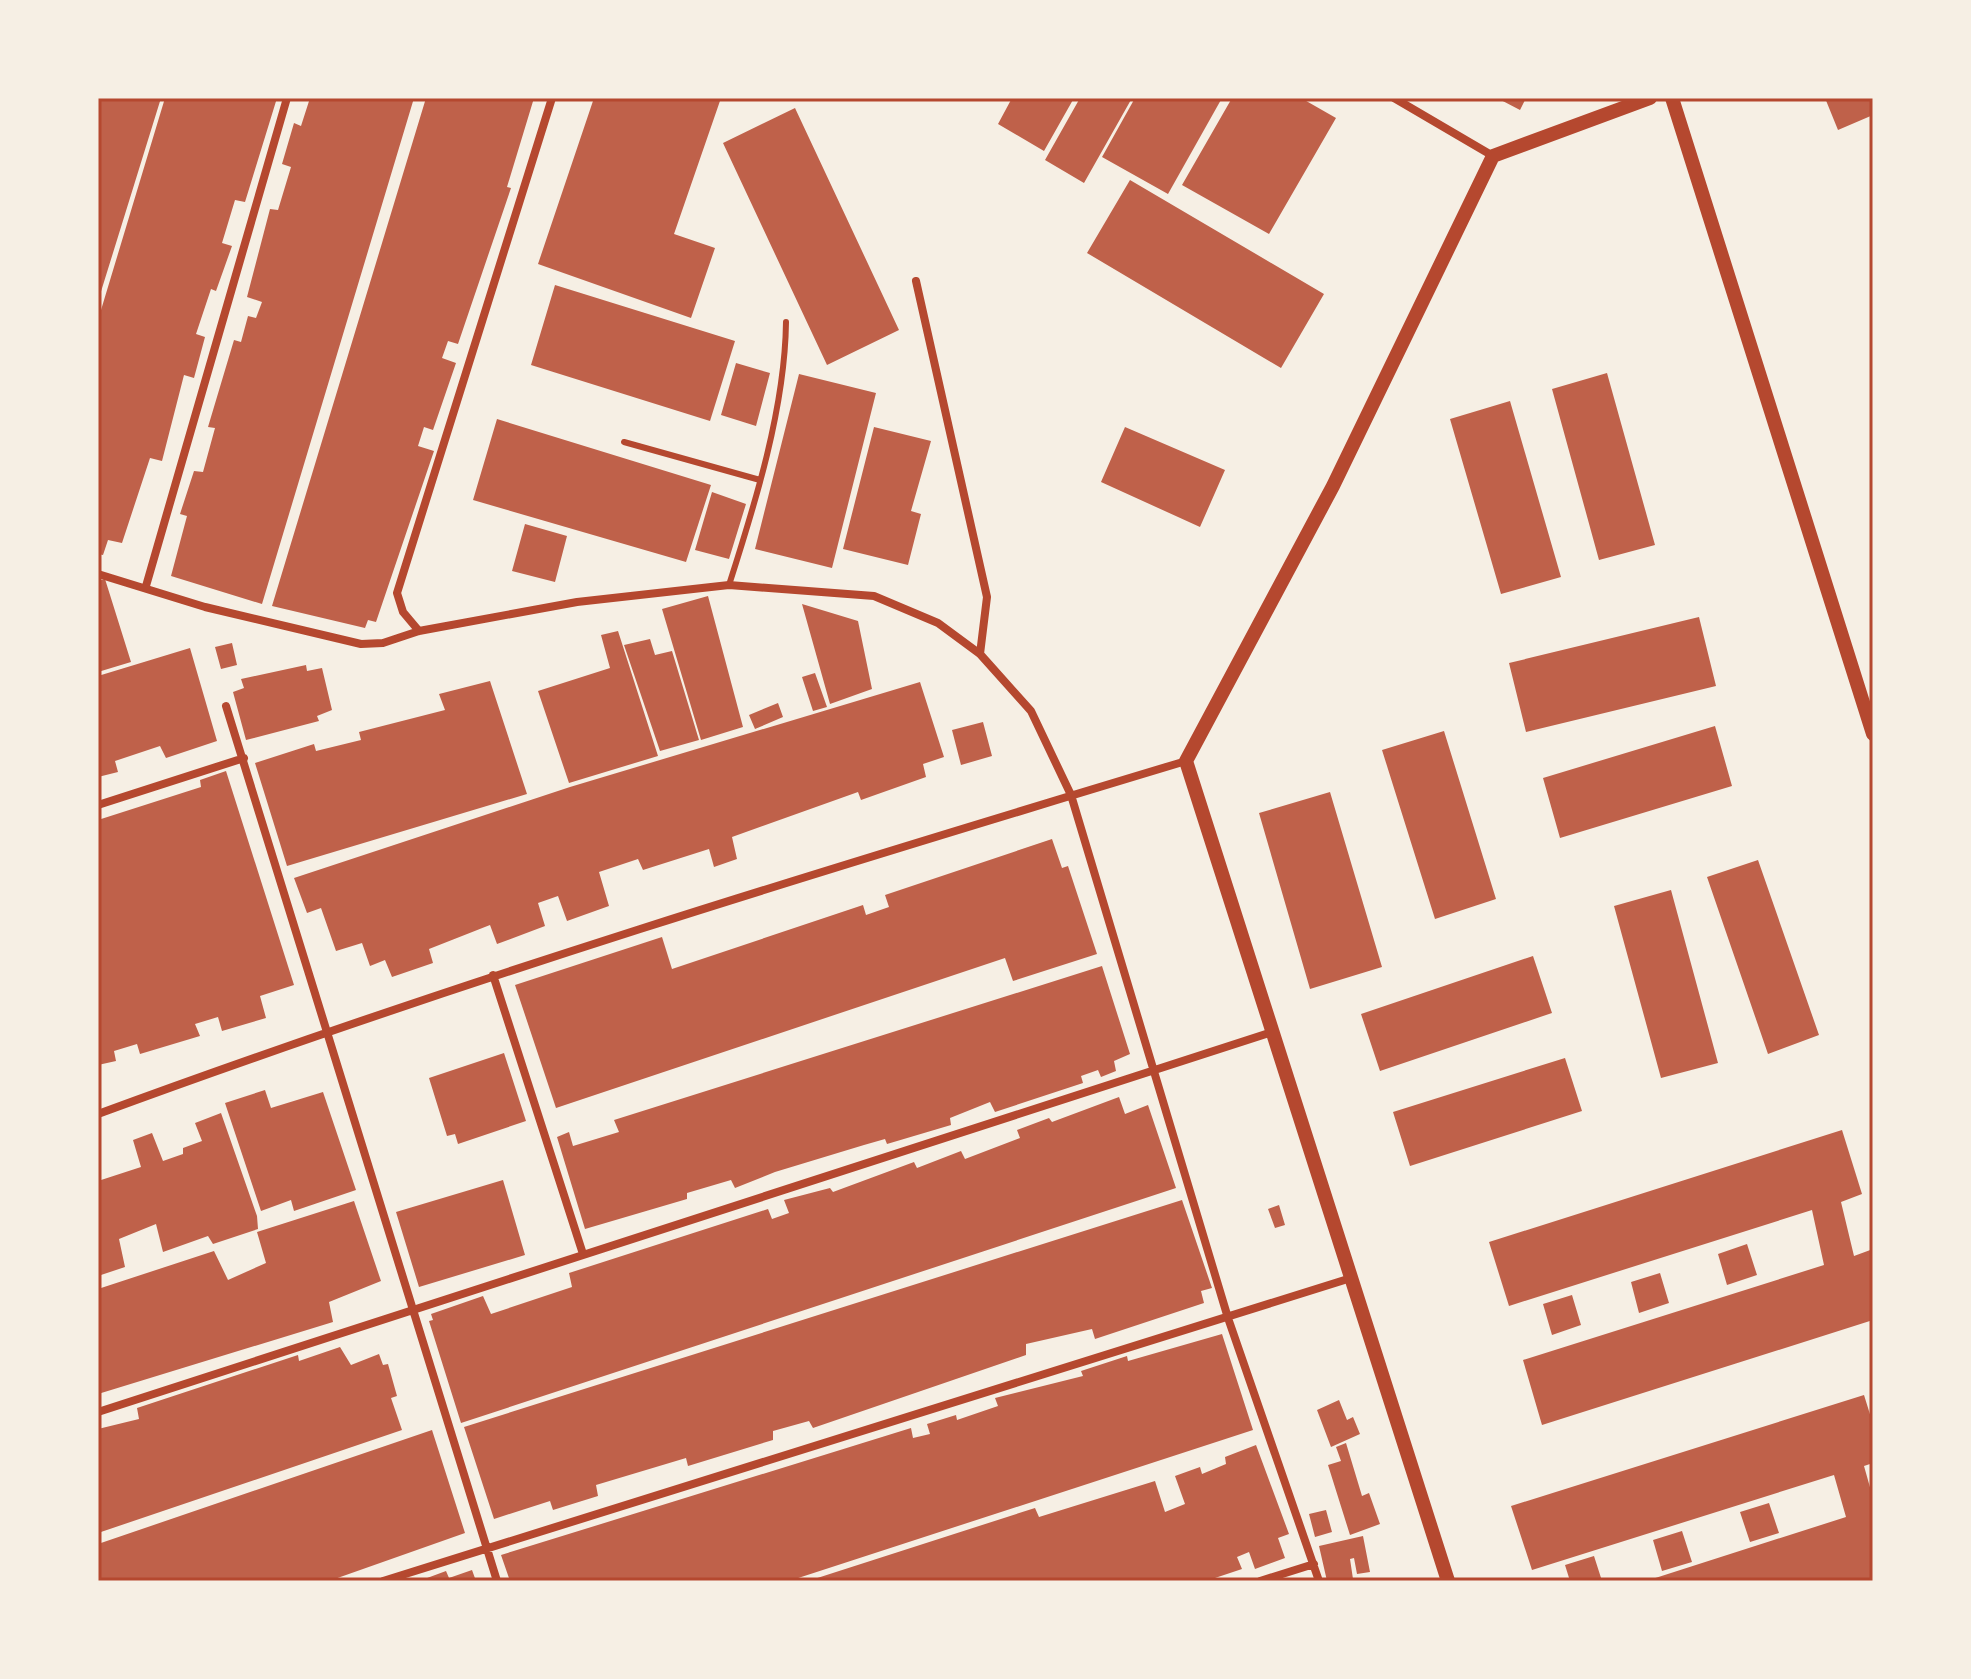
<svg xmlns="http://www.w3.org/2000/svg" width="1971" height="1679" viewBox="0 0 1971 1679" font-family="'Zilla Slab',serif">
  <style>
    .building { fill: #bf614a }
    .lines { fill: none; stroke-linecap: round; stroke-linejoin: round }
    .service { stroke: #b5482f; stroke-width: 6 }
    .minor { stroke: #b5482f; stroke-width: 8 }
    .tertiary { stroke: #b5482f; stroke-width: 14 }
    .neatline { fill: none; stroke: #b5482f; stroke-width: 3 }
  </style>
  <rect width="100%" height="100%" fill="#f6efe4"/>
  <path class="building" d="M98 98H161L99 298H98Z
    M165 98H277L245 202 235 200 222 243 232 246 216 291 211 289 196 334 205 337 194 378 184 375 162 461 150 458 122 543 108 540 103 555 98 554V320Z
    M310 98H414L262 604 171 576 187 516 180 514 194 471 203 472 215 428 208 427 234 340 241 342 248 316 256 318 262 302 247 297 270 209 278 210 291 167 282 164 294 123 301 126Z
    M426 98H534L507 187 511 188 458 344 448 341 442 358 456 363 433 430 424 427 418 446 434 451 376 622 368 620 365 628 272 606Z
    M594 98H721L674 234 715 248 691 318 538 264Z
    M1012 98H1074L1044 151 998 124Z
    M1080 98H1132L1084 183 1045 160Z
    M1135 98H1222L1168 194 1102 157Z
    M1232 98H1301L1336 118 1269 234 1182 185Z
    M1497 98H1526L1520 110Z
    M1825 98H1873V115L1838 130Z
    M795 108 899 330 827 365 723 143Z
    M1130 180 1324 294 1281 368 1087 253Z
    M555 285 735 341 710 421 531 365Z
    M736 363 770 373 756 426 721 415Z
    M1607 373 1655 545 1599 560 1552 389Z
    M799 374 876 393 832 568 755 549Z
    M1510 401 1561 577 1501 594 1450 419Z
    M497 419 711 485 686 562 473 500Z
    M874 427 931 441 911 511 921 514 908 565 843 549Z
    M1125 427 1225 470 1200 527 1101 482Z
    M712 492 746 504 729 559 695 550Z
    M525 524 567 536 555 582 512 571Z
    M105 579 131 662 98 672V581Z
    M708 596 743 727 701 740 662 609Z
    M802 604 858 621 872 689 830 704Z
    M1699 617 1716 686 1526 732 1509 663Z
    M618 631 658 756 569 783 538 691 610 668 601 635Z
    M650 639 655 655 672 651 699 740 660 751 624 645Z
    M232 643 237 665 221 669 215 647Z
    M190 648 217 741 166 758 160 746 115 761 118 772 98 777V676Z
    M306 665 307 671 322 668 332 710 317 716 319 721 246 740 233 692 244 688 241 679Z
    M815 673 827 707 813 711 802 677Z
    M490 681 527 794 287 866 255 763 314 744 316 751 361 740 359 732 445 710 439 694Z
    M920 682 944 757 923 764 926 777 861 800 858 792 732 837 737 859 714 867 709 849 643 870 638 859 599 872 609 906 567 921 558 896 538 903 545 926 497 944 490 925 429 949 433 963 392 977 385 960 370 966 362 943 336 951 321 908 307 913 294 878 570 787Z
    M778 703 783 717 755 729 749 715Z
    M983 722 992 756 961 765 952 730Z
    M1715 726 1732 786 1560 838 1543 778Z
    M1444 731 1496 899 1435 919 1382 750Z
    M226 771 294 985 260 996 266 1018 222 1031 218 1017 195 1024 200 1036 140 1054 137 1044 114 1051 116 1061 98 1065V820L201 787 200 780Z
    M1330 792 1382 967 1310 989 1259 813Z
    M1052 839 1062 868 1068 866 1097 954 1013 981 1005 958 556 1108 515 985 662 937 672 969 863 905 866 915 889 907 885 895Z
    M1758 860 1819 1035 1768 1054 1707 877Z
    M1671 890 1718 1063 1661 1078 1614 906Z
    M1533 956 1552 1013 1380 1071 1361 1014Z
    M1102 966 1130 1054 1114 1061 1116 1071 1101 1077 1098 1070 1081 1076 1083 1083 995 1112 990 1102 950 1118 951 1125 887 1144 885 1139 864 1145 775 1172 735 1188 731 1180 687 1193V1199L585 1229 557 1137 569 1132 573 1146 619 1132 614 1120Z
    M504 1053 526 1121 458 1144 455 1134 447 1136 429 1078Z
    M1565 1058 1582 1111 1410 1166 1393 1112Z
    M265 1090 271 1108 323 1092 356 1190 294 1211 291 1200 261 1211 225 1103Z
    M1119 1097 1125 1114 1148 1105 1176 1188 461 1423 429 1321 433 1320 431 1314 483 1296 491 1314 572 1287 569 1273 768 1209 772 1219 789 1213 784 1200 830 1188 833 1192 914 1162 917 1168 961 1151 965 1159 1020 1138 1017 1130 1049 1118 1052 1122Z
    M221 1113 257 1216 258 1229 213 1244 208 1236 163 1252 156 1224 119 1239 125 1267 98 1276V1181L141 1167 133 1140 152 1133 163 1161 183 1154V1148L202 1141 195 1123Z
    M1842 1130 1862 1194 1841 1202 1854 1256 1873 1249V1320L1542 1425 1523 1360 1824 1265 1812 1210 1509 1306 1489 1242Z
    M503 1180 525 1255 419 1287 396 1212Z
    M1182 1200 1212 1288 1201 1291 1204 1303 1095 1339 1092 1329 1026 1344V1355L813 1428 809 1421 773 1431V1440L688 1466 686 1458 596 1485 598 1496 553 1510 550 1501 494 1519 464 1427Z
    M354 1201 381 1281 329 1302 333 1322 98 1394V1289L214 1251 228 1280 266 1263 257 1232Z
    M1279 1205 1285 1225 1275 1228 1268 1209Z
    M1747 1244 1757 1275 1727 1285 1718 1254Z
    M1660 1273 1669 1303 1639 1313 1631 1282Z
    M1572 1295 1581 1325 1552 1335 1543 1304Z
    M1222 1334 1253 1430 789 1581H510L501 1555 911 1428 913 1438 930 1434 927 1424 956 1415 957 1420 998 1406 995 1398 1083 1376 1081 1371 1127 1356 1128 1361Z
    M340 1347 351 1365 379 1354 383 1365 388 1364 397 1396 391 1398 402 1430 98 1533V1429L139 1419 137 1408 298 1355 299 1361Z
    M1864 1395 1873 1424V1463L1864 1466 1873 1498V1579L1646 1581 1846 1517 1834 1475 1532 1570 1511 1506Z
    M1339 1400 1347 1420 1353 1417 1360 1434 1331 1447 1317 1410Z
    M432 1430 465 1533 329 1581H98V1544Z
    M1346 1443 1362 1496 1369 1493 1380 1524 1350 1535 1328 1465 1341 1461 1336 1447Z
    M1256 1445 1289 1534 1278 1538 1285 1558 1255 1569 1249 1552 1237 1557 1242 1569 1206 1581H808L1035 1508 1039 1517 1155 1481 1165 1512 1185 1504 1175 1476 1200 1467 1202 1474 1226 1464 1225 1457Z
    M1769 1503 1779 1533 1750 1542 1740 1512Z
    M1326 1510 1332 1532 1315 1537 1309 1514Z
    M1682 1531 1692 1562 1662 1571 1653 1540Z
    M1363 1536 1370 1572 1357 1574 1354 1558 1350 1559 1353 1579 1327 1581 1319 1546Z
    M1594 1556 1602 1581H1570L1565 1565Z
    M472 1570 476 1581H419L446 1571 449 1578Z"/>
  <g class="lines">
    <path class="service" d="M624 442 760 480
      M729 585C755 504 785 408 786 322"/>
    <path class="minor" d="M1394 98 1493 156
      M916 281 987 597 980 654
      M98 574 205 607 361 644 383 643 419 631 577 602 729 585 874 596 938 623 980 654 1031 711 1071 795 1228 1318 1319 1581
      M146 586 287 98
      M419 631 403 612 397 593 552 98
      M226 706 497 1581
      M98 805 244 758
      M493 975 583 1254
      M98 1114C456 982 821 871 1186 761
      M98 1412 1272 1032
      M383 1581 1351 1278
      M1260 1581 1314 1564"/>
    <path class="tertiary" d="M1672 98 1873 734
      M1448 1581 1186 761 1333 486 1493 156 1650 98"/>
  </g>
  <rect width="1971" height="1679" fill="none" stroke="#f6efe4" stroke-width="200"/>
  <rect x="100" y="100" width="1771" height="1479" class="neatline"/>
</svg>
